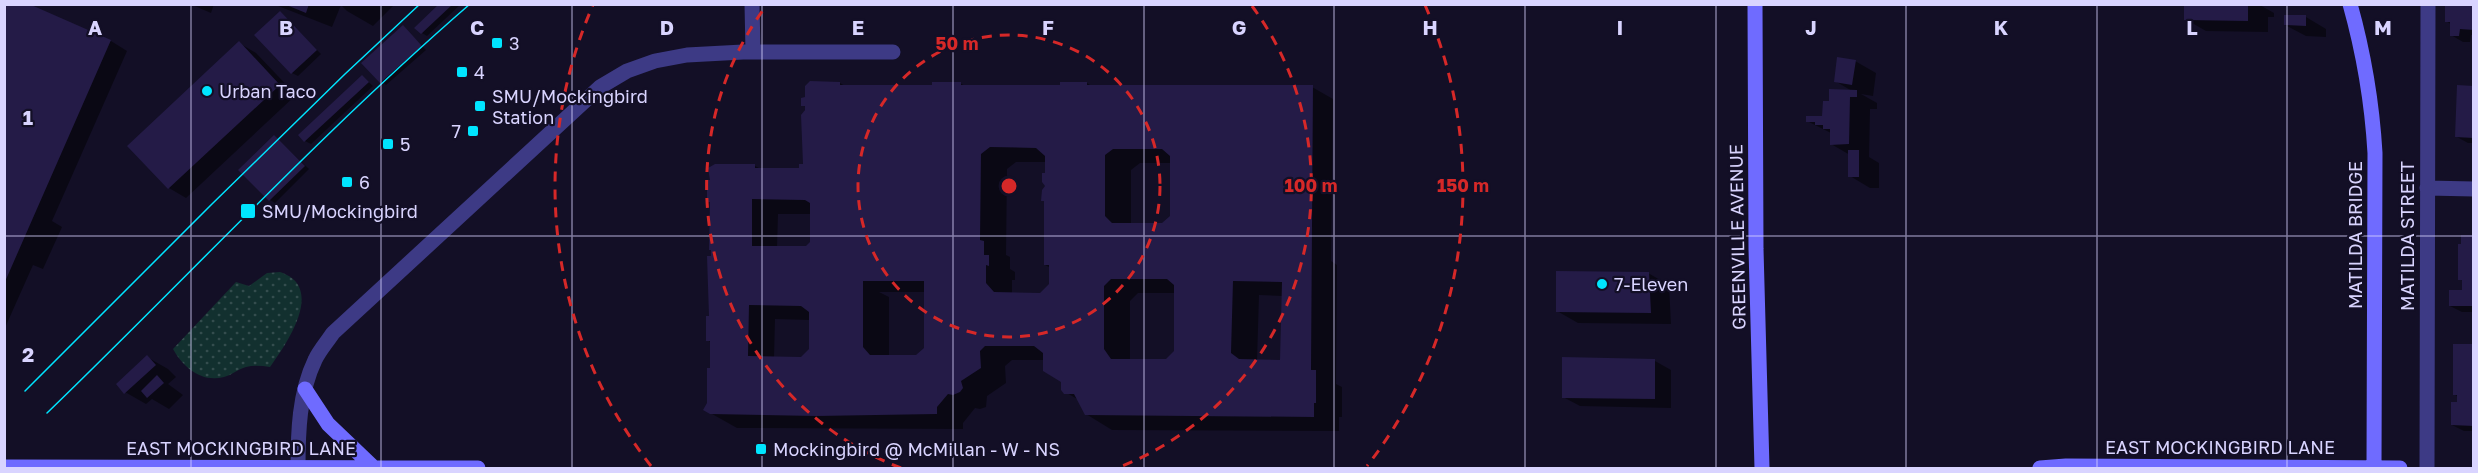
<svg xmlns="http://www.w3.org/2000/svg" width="2478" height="473" viewBox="0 0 2478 473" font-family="'Golos Text',sans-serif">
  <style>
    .grass { fill: url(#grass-dots) }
    .shadow { fill: #0007; fill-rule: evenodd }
    .building { fill: #241b47; fill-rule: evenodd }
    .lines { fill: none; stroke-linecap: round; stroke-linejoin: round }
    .minor { stroke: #3d3a85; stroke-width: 15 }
    .tertiary { stroke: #3d3a85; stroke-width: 15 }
    .secondary { stroke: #6f6bff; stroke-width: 15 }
    .tram { stroke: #00e5ff; stroke-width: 1.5 }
    .grid { fill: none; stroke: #d9d4ff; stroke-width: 1.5; stroke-opacity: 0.55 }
    .ring { fill: none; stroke: #d62828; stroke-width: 3; stroke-dasharray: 10 8 }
    .poi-dot { fill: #00e5ff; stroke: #130f26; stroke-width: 2 }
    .labels { text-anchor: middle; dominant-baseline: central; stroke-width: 4.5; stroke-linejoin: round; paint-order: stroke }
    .poi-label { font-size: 18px; fill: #d9d4ff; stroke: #130f26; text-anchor: start }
    .street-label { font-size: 18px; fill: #d9d4ff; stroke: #130f26 }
    .grid-label { font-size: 20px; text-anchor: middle; font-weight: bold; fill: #d9d4ff; stroke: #130f26; stroke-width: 4.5; stroke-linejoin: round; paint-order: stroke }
    .centre { fill: #d62828; stroke: #130f26; stroke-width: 3 }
    .ring-label { font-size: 18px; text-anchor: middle; font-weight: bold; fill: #d62828; stroke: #130f26; stroke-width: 4.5; stroke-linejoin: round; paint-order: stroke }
  </style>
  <defs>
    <pattern id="grass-dots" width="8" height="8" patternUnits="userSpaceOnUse" patternTransform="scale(1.5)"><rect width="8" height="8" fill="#12302f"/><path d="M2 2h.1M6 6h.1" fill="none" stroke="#344d4e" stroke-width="1.8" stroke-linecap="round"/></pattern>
  </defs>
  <rect width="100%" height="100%" fill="#130f26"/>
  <path class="grass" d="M280 272C326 287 287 343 270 367 262 366 254 365 246 367 238 369 232 375 224 377 201 383 183 367 173 349L236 282 249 286 267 273Z"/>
  <path class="shadow" d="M4 4H25L111 41 127 51 52 221 62 227 43 269 33 265 4 330Z
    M190 4H214L211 13Z
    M273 4H395L373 26 347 11 341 5 332 27Z
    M441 4H461L427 36 422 33Z
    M2182 4H2258L2274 13V17H2268V32L2206 31 2185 19V7Z
    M2474 4V35H2471L2470 42H2463L2451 35 2452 25 2446 21Z
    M280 13 321 54 298 76 292 73Z
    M2306 17 2326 29V37L2306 36 2285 25Z
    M403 27 426 50 386 85 363 63Z
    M239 43 256 53 296 95 186 198 169 188 129 146Z
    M1855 61 1876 73 1873 96 1861 94 1877 103V109H1870L1869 157 1879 163V188H1870L1850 176V155L1831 144V133L1807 121 1824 118 1831 103 1852 91 1835 81Z
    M363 77 373 86 311 144 305 141Z
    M810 83H840L845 86 933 87 960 83 965 86 1062 87 1087 83 1093 87H1312L1333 99 1331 261 1337 265 1336 384 1342 387V417H1339V431L1112 430 1086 414 1079 400 1065 392 1062 381 1045 360H1012L1005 366 1006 383 987 396 986 407 980 409 975 408 963 423V429L737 428 705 410 708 403 711 370V343L708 340 713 258 755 166 761 169H800L805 166 803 115 806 107 803 105ZM1016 162H1047L1045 265 1051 268V285L1040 294H1012V280H1015V272L1010 269V257L1006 255 1007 169ZM1140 163H1172L1171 217 1162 225H1131V170ZM778 214H812V243L807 248H777ZM879 292H925V349L916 356H889V297ZM1138 293H1176V352L1166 360H1130V301ZM1259 295 1283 296 1282 361H1257ZM775 319 810 320V350L802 359 774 358Z
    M2474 87V143H2468L2457 137Z
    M275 137 309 169 275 203 270 200Z
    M2474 237V312H2462L2450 306 2463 291V281L2460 279Z
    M1648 273 1669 285 1671 324 1578 323 1557 311Z
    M2474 345V431H2464L2452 425 2458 404V397L2454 394Z
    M147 357 168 369 176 377 168 384 183 395 169 409 152 399 146 404 125 392Z
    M1655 361 1671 370V408L1580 406 1563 397Z"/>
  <path class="building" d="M4 4H29L111 40 4 284Z
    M284 4H309L306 13Z
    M439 4H453L421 34 414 28Z
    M2184 4H2248V21L2184 20Z
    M2445 4H2474V30L2460 29 2459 36H2450V22H2445Z
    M280 11 317 50 291 74 254 35Z
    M2284 15H2306V26L2284 25Z
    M403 25 422 46 380 83 361 63Z
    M239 41 280 85 168 189 127 146Z
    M1837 57 1856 60 1852 85 1834 82Z
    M362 75 369 82 304 142 298 135Z
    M810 81 840 82V85H932V82H961V85H1060V82H1087V85H1313L1311 370H1316V403H1314V417L1085 415 1074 394H1064L1061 390V382L1043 371V353L1034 346H985L980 351 981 368 961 381 963 388 960 392 953 395 948 394 937 407V414L816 416 710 414 703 410 707 403V368H710V341H706V316H709L707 256H711V250H709L710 202H707V180H710L708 168 715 164H755V168H799V164H803L801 115 805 110V106H801V98L805 97V86ZM990 147 1036 148 1045 156V173H1042V182L1045 186 1042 190 1041 201H1044V265H1049V284L1040 293 994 292 986 283V265L989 266V255H984V241L980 240 981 154ZM1113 149H1162L1170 156V216L1162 223H1112L1105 216V155ZM752 199 805 200 810 203V242L806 246H752ZM1111 279H1167L1174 285V351L1166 359H1111L1104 349V286ZM863 281H924V348L916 355H870L863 347ZM1233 281 1282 282 1280 360 1239 359 1231 353ZM749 305 801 306 809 312V349L801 357 748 356Z
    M2457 85 2474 86V138L2455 137Z
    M1829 89 1857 90V97H1850L1849 144 1830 145V129H1823V125H1815V122H1806V116H1822L1823 101H1829Z
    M274 135 305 166 269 201 238 170Z
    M1848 150H1859V177H1848Z
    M2461 235H2474V306H2449V290H2462V280H2458V244H2461Z
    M1556 271 1649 272 1651 313 1556 312Z
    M2453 344H2474V426L2451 425V402H2457V395H2453Z
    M147 355 156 365 124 394 116 384Z
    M1562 357 1655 359V399L1562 398Z
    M157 375 164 383 147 398 141 391Z"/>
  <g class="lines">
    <path class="minor" d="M2427 188 2474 189
      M2427 468 2428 4"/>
    <path class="tertiary" d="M752 4 753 52
      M298 468C298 433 299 393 315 360 319 351 327 342 333 333L600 87 627 71 655 61 687 55 743 52H893"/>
    <path class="secondary" d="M1755 4 1756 249 1762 468
      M2350 4C2364 54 2372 102 2375 153L2374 468
      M305 389 328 424 373 467
      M4 467 478 468
      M2040 468 2066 466 2400 468"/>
    <path class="tram" d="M25 391 212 204 345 74 420 4
      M47 413C188 277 321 133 470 4"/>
  </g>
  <path class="grid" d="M191 4V468M381 4V468M572 4V468M762 4V468M953 4V468M1144 4V468M1334 4V468M1525 4V468M1716 4V468M1906 4V468M2097 4V468M2287 4V468M4 236H2474"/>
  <g class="ring">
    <circle cx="1009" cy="186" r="151"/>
    <path d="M901 468A302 302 0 0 1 766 6M1252 6A302 302 0 0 1 1117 468"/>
    <path d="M651 466A454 454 0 0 1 593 5M1425 5A454 454 0 0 1 1367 466"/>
  </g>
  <g class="poi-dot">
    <rect x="491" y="37" width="12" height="12" rx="3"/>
    <rect x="456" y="66" width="12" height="12" rx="3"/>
    <circle cx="207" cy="91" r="6"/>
    <rect x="474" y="100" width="12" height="12" rx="3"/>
    <rect x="467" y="125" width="12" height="12" rx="3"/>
    <rect x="382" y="138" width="12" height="12" rx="3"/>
    <rect x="341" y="176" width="12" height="12" rx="3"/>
    <rect x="240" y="203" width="16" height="16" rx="3"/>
    <circle cx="1602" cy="284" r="6"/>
    <rect x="755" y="443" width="12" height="12" rx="3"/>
  </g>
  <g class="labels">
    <g class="poi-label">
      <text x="509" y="43">3</text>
      <text x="474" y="72">4</text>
      <text x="219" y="91">Urban Taco</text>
      <text x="492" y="96">SMU/Mockingbird<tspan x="492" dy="21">Station</tspan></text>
      <text x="461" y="131" text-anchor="end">7</text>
      <text x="400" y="144">5</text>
      <text x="359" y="182">6</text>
      <text x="262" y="211">SMU/Mockingbird</text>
      <text x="1614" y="284">7-Eleven</text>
      <text x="773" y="449">Mockingbird @ McMillan - W - NS</text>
    </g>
    <g class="street-label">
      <text transform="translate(2355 235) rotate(-90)">MATILDA BRIDGE</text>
      <text transform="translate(2407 236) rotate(-90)">MATILDA STREET</text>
      <text transform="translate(1737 237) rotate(-91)">GREENVILLE AVENUE</text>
      <text x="2220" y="447">EAST MOCKINGBIRD LANE</text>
      <text x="241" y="448">EAST MOCKINGBIRD LANE</text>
    </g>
  </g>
  <g class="grid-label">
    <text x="95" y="35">A</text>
    <text x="286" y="35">B</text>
    <text x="477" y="35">C</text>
    <text x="667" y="35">D</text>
    <text x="858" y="35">E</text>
    <text x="1048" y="35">F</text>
    <text x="1239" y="35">G</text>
    <text x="1430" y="35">H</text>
    <text x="1620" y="35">I</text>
    <text x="1811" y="35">J</text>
    <text x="2001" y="35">K</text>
    <text x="2192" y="35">L</text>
    <text x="2383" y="35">M</text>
    <text x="28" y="125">1</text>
    <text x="28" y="362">2</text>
  </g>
  <circle cx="1009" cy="186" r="9" class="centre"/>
  <g class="ring-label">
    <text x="957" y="50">50 m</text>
    <text x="1311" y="192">100 m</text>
    <text x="1463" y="192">150 m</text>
  </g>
  <rect width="2478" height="473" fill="none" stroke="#d9d4ff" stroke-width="12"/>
</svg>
